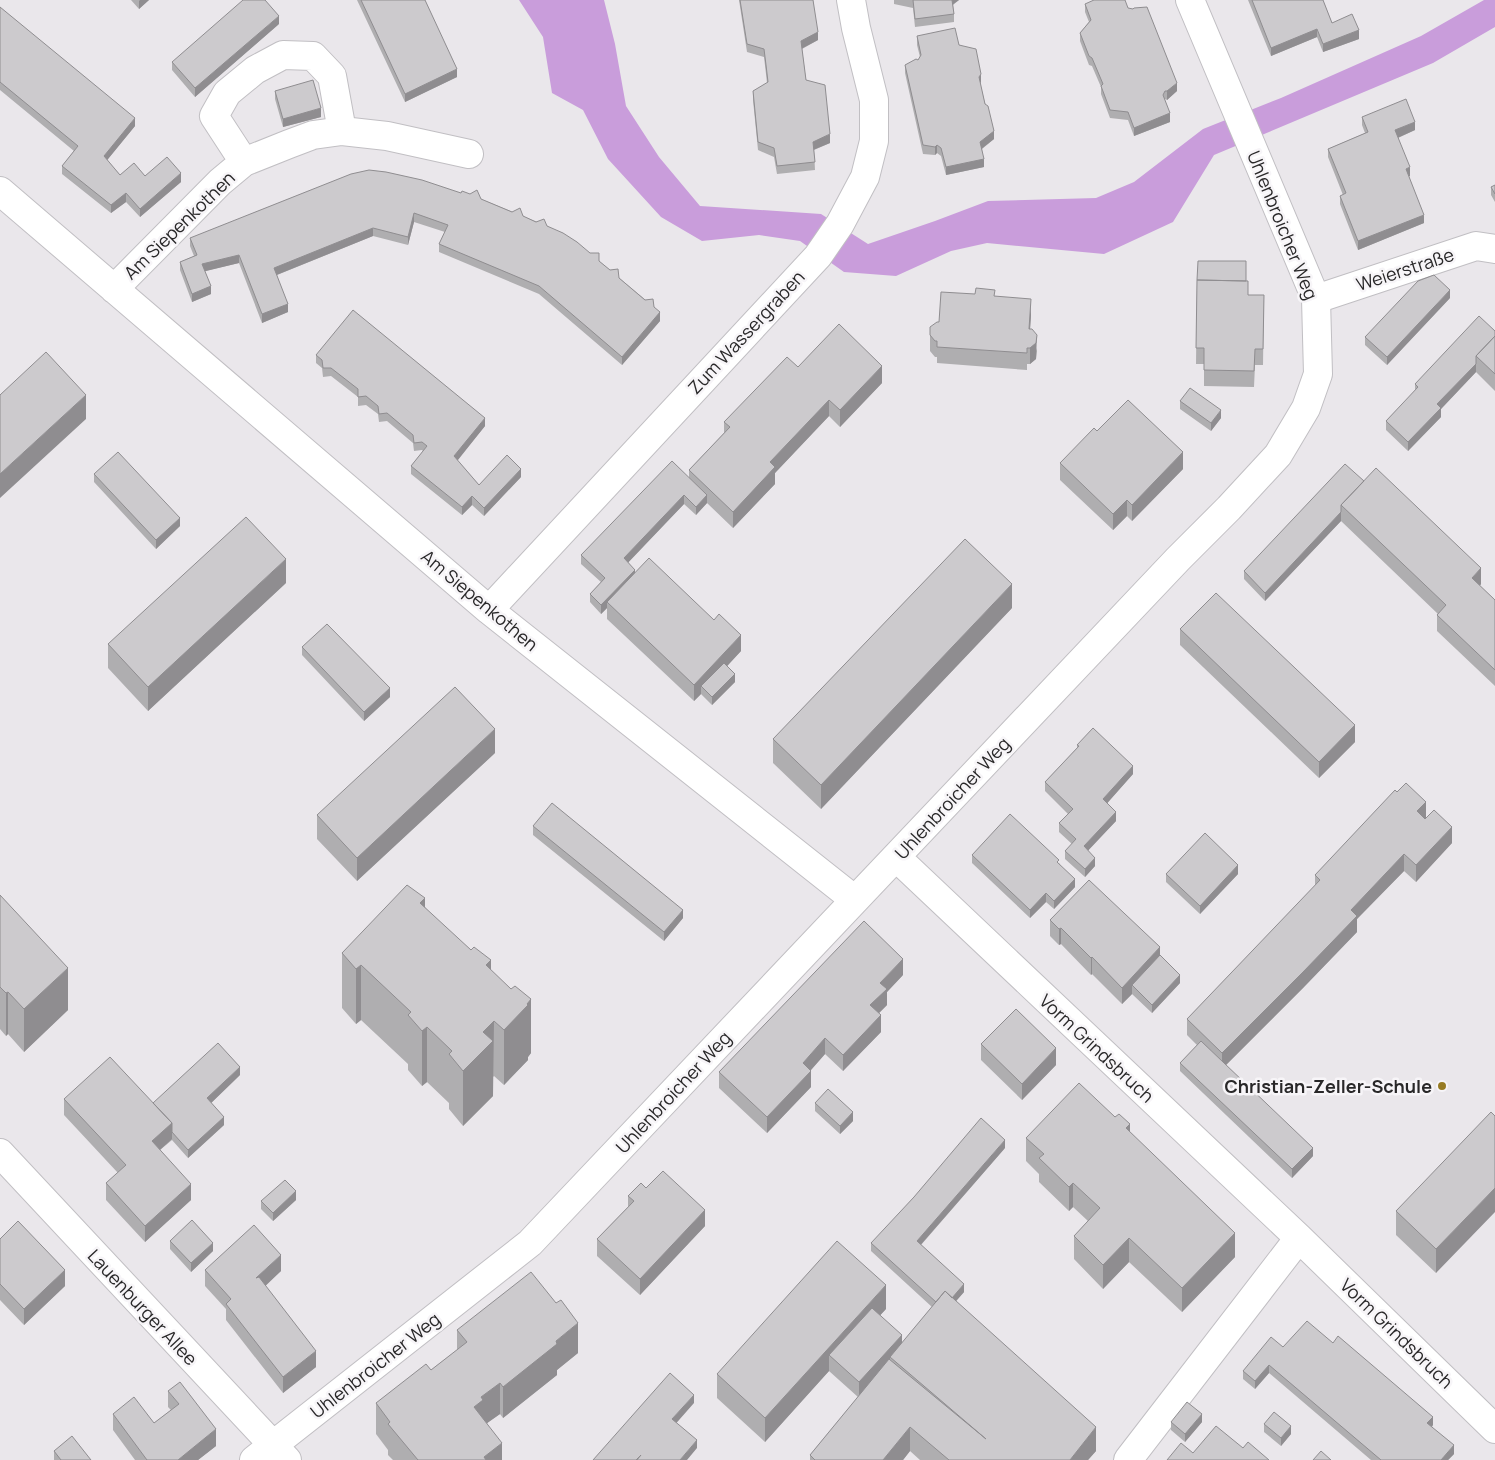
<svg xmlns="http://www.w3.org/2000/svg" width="1495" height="1460" viewBox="0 0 1495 1460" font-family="Manrope,sans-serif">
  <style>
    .water { fill: #c99ddb }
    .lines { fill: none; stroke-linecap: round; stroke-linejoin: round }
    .street-casing { stroke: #c1bfc3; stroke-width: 30 }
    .street { stroke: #fff; stroke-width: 28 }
    .wall { fill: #afaeb0 }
    .shaded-wall { fill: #8f8d90 }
    .building { fill: #cccacd; stroke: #8f8d90 }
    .poi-dot { fill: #977b23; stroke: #f7f5f8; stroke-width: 2 }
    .labels { text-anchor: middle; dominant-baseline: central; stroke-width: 5; stroke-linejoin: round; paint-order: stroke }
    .street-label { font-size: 18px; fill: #292829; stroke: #f7f5f8 }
    .poi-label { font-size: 18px; font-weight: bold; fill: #292829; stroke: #f7f5f8; text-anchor: end }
  </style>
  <rect width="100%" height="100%" fill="#eae7eb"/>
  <path class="water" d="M519 0H604L615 44 626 106 659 157 700 206 821 214 868 244 935 221 988 201 1096 198 1134 182 1203 129 1281 98 1421 36 1484 0H1495V27L1433 63 1214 155 1173 222 1104 254 987 243 951 251 896 276 844 272 800 241 759 235 702 241 661 217 608 159 583 110 552 93 543 37Z"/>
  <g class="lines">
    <defs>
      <path id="street" d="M244 162 214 116 227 93 255 70 283 55 313 56 332 76 342 131
        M0 191 489 610 855 900
        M114 289 220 182 244 162 289 144 313 135 342 131 387 136 469 154
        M1316 299 1476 246 1495 249
        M489 610 818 256 840 224 865 177 874 141V100L856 28 851 0
        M896 857 1299 1238 1495 1429
        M0 1153 287 1460
        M254 1460 530 1243 1178 559 1229 508 1278 455 1306 408 1318 374 1316 299 1190 0
        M1128 1460 1299 1238"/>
    </defs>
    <use href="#street" class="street-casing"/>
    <use href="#street" class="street"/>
  </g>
  <path class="wall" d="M131 0H149L139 9Z
    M357 0H425L457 77 405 102Z
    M739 0H813L818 40 802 49 806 80 830 143 814 150 815 170 777 174 774 157 758 150 753 100V91L767 83 766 74 764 57 747 52Z
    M894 0H959L953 5 954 14V22L915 27 913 8 894 4Z
    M1248 0H1323L1332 23 1359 39 1323 52 1317 37 1271 56Z
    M1085 4 1128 8 1177 91 1167 100 1165 99V100L1170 122 1134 136 1128 120 1110 118 1101 94V87L1092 66 1089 65 1080 41V33L1089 22 1085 12Z
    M0 7 135 126 107 160 120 175 145 176 181 182 140 217 126 202 111 213 62 174V166L74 151 0 90Z
    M279 24 195 97 172 70V62Z
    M917 36 959 45 981 82 980 83 994 139 982 149 984 167 946 175 941 156 937 153 935 155 923 154 905 73V65L918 60 920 57 917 45Z
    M275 91 321 117 283 127 275 99Z
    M1362 117 1415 130 1398 138 1410 176H1409L1424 223 1358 250 1340 204V196L1343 195 1328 157V149L1365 133 1362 125Z
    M1495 185V202L1491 195V187Z
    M461 193 481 199 547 226 599 261 654 307 660 321 622 365 539 294 439 252V244L445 232 414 222 408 245 373 236 277 275 288 312 262 323 239 263 205 271 211 294 192 302 180 270V262L194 256 190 246V238Z
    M1197 280 1246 281 1248 295H1264L1263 365H1255L1254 387 1204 386V364H1196Z
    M995 296 1031 315 1030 329 1037 351 1036 359 1030 364H1027V370L937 363V357H935L930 351V335L939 322Z
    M1450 298 1387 365 1365 345V337Z
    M1495 331V391L1476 372 1441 409V417L1408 451 1386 430V421L1415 391V384Z
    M316 355 485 426 457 460 479 485 521 477 484 516 472 505 462 515 411 474V466L423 451 422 450 414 451 413 443 387 421 379 422 378 414 366 405 358 406V397L331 376 323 377 322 368 316 363Z
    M798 367 882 383 840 427 829 416 775 473V484L733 528 707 503 696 515 684 504 628 562 635 573 741 651 727 666 735 682 712 705 701 694 694 701 607 619V608L601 614 590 602V594L601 582 581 564V555L689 478V470L724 433V422Z
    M1180 401 1221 418 1211 431 1180 409Z
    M1097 431 1183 469 1132 521 1127 516 1113 530 1060 480V463Z
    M94 474 180 526 156 549 94 482Z
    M1364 481 1481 584 1480 586 1495 600V686L1437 631V615L1438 614 1341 521 1265 601 1244 579V571Z
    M286 583 148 711 108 668V644Z
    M1012 608 821 809 773 763V739Z
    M1180 629 1355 742 1319 778 1180 645Z
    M302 647 390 697 364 721 302 655Z
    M1077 745 1133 774 1107 803 1116 821 1088 850 1095 866 1085 877 1065 859V851L1072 844 1059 832V823L1068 814 1045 791V782L1077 748Z
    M495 753 357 881 317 839V815Z
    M1426 818 1425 819 1452 843 1416 882 1404 871 1357 919V932L1303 988 1226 1065 1313 1156 1292 1178 1180 1071V1063L1197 1045 1187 1035V1019L1315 886V875Z
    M533 826 683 918 664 941 533 835Z
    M972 855 1059 863 1075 887 1054 909 1046 902 1030 918 972 863Z
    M1166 874H1238L1200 914 1166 882Z
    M0 895 68 1010 24 1052 8 1034 6 1036 0 1029Z
    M425 907 531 1053 528 1057V1060L504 1085 494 1076 493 1077V1096L463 1126 449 1109V1103L427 1082 422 1086 408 1070V1064L361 1020 356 1024 342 1008V953Z
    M1050 920 1160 955 1180 983 1152 1013 1132 994 1122 1004 1092 974 1091 975 1061 944 1059 945 1050 936Z
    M903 975 887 992V1005L879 1013 881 1032 843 1071 825 1054 811 1070V1087L767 1133 719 1088V1072Z
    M981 1044 1056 1065 1022 1100 981 1060Z
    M240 1075 211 1103 224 1125 188 1158 172 1140 160 1150 191 1200 145 1242 106 1200V1183L118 1173 64 1115V1099L153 1103Z
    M815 1103 853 1121 840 1134 815 1111Z
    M1495 1116 1436 1273 1396 1235V1211Z
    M1130 1132 1235 1257 1182 1312 1129 1262 1103 1289 1074 1259V1236L1088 1221 1073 1207 1069 1211 1039 1182V1174L1026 1161V1138Z
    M1005 1148 921 1245 964 1292 956 1301 1096 1451 1088 1460H920L910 1451 903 1460H810V1455L858 1397 829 1371 765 1442 717 1398V1374L886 1309 880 1315 902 1343 932 1307 871 1251V1243Z
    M628 1196 705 1226 640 1295 597 1256V1239L628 1207Z
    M296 1200 273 1221 261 1209V1201Z
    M0 1239 65 1286 24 1325 0 1300Z
    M170 1241 213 1251 191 1272 170 1249Z
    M205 1270 281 1271 265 1285 316 1367 283 1393 226 1320V1309L205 1286Z
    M457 1330 578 1353 557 1370V1375L503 1418 500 1414 487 1423 502 1460H393L388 1455V1450L376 1434V1403L431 1370 457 1350Z
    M1283 1347 1433 1425 1432 1427 1454 1454 1448 1460H1371L1269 1373 1255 1389 1243 1379V1371Z
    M168 1391 216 1446 198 1460H135L113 1430V1414L154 1423 171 1410 168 1407Z
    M1171 1422H1202L1185 1442 1171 1430Z
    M1264 1424 1291 1434 1281 1446 1264 1432Z
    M54 1451 91 1460H54Z"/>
  <path class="shaded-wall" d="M140 0H149L139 9V1Z
    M952 0H959L952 5Z
    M279 16V24L195 97V88Z
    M1317 29V37L1271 56V48Z
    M1359 30V39L1323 52V44Z
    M818 32V40L801 49V41Z
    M457 69V77L405 102V94Z
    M981 74V82L979 85V77Z
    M1177 83V91L1167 100V91Z
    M321 108V117L283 127V119Z
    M1170 113V122L1134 136V128Z
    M135 118V126L104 164V156Z
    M1415 122V130L1395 139V130Z
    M994 131V139L980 150V142Z
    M830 134V143L813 150V142Z
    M937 145V153L935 155V147Z
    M984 159V167L946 175V167Z
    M1410 167V176L1406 177V169Z
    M181 173V182L140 217V209Z
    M126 193V202L111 213V205Z
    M414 213V222L408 245V237Z
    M1424 215V223L1358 250V241Z
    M373 228V236L274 276V268Z
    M239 255V263L202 272V264Z
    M211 286V294L192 302V294Z
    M1450 290V298L1387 365V357Z
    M1031 299V315L1029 345V329Z
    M288 304V312L262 323V314Z
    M660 312V321L622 365V357Z
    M1037 335 1036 359 1030 364V348Z
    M1476 364V372L1441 409V417L1408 451V442L1437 404Z
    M882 366V383L840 427V410Z
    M86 395V419L0 498V474Z
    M829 400V416L775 473V484L733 528V512L770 462Z
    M1221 410V418L1211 431V423Z
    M485 418V426L454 465V456Z
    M1183 452V469L1132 521V505Z
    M521 469V477L484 516V508Z
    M684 495V504L624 567V558Z
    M707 495V503L696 515V507Z
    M472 496V505L462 515V507Z
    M1127 500V516L1113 530V514Z
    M1341 512V521L1265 601V593Z
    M180 518V526L156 549V540Z
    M286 559V583L148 711V687Z
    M1481 568V584L1472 595V578Z
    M635 570V578L607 602V608L601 614V605Z
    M1012 584V608L821 809V785Z
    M741 635V651L705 690 701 686V694L694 701V685Z
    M735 674V682L712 705V697Z
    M390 688V697L364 721V712Z
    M1355 725V742L1319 778V762Z
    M495 729V753L357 881V858Z
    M1133 766V774L1103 808V799Z
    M1426 802V818L1417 828V811Z
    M1116 812V821L1084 855V846Z
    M1452 827V843L1416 882V865Z
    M1404 854V871L1357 919V932L1303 988 1222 1069V1053L1351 910Z
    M1095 858V866L1085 877V869Z
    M1238 865V874L1200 914V906Z
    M1075 879V887L1054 909V901Z
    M1046 893V902L1030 918V910Z
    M425 898V953L420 903Z
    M683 910V918L664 941V932Z
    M1061 928V944L1059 945V929Z
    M1160 947V964L1132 985V994L1122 1004V988Z
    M1092 957V974L1091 975V958Z
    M903 959V975L887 992V1005L870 1022V1005L880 983Z
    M491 960V1015L486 965Z
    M361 965V1020L356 1024V969Z
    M68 968V1010L24 1052V1009Z
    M1180 975V983L1152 1013V1005Z
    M8 992V1034L6 1036V993Z
    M531 999V1053L528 1057V1060L504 1085V1030Z
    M881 1015V1032L843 1071V1055Z
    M494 1021 493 1096 463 1126V1071L483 1032Z
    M427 1027V1082L422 1086V1031Z
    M825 1038V1054L803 1079V1063Z
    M1056 1048V1065L1022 1100V1084Z
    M240 1067V1075L207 1107V1098Z
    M811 1071V1087L767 1133V1117Z
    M853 1112V1121L840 1134V1126Z
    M224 1117V1125L188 1158V1150Z
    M172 1123V1139L152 1157V1141Z
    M1130 1124V1148L1126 1128Z
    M1005 1140V1148L917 1249V1241Z
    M1313 1148V1156L1292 1178V1169Z
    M1073 1183V1207L1069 1211V1187Z
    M191 1184V1200L145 1242V1226Z
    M1495 1188V1212L1436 1273V1249Z
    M296 1191V1200L273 1221V1213Z
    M705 1210V1226L640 1295V1279Z
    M1235 1233V1257L1182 1312V1288Z
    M1129 1238V1262L1103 1289V1265Z
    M213 1243V1251L191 1272V1263Z
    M281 1255V1271L256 1295V1278Z
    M65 1270V1286L24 1325V1309Z
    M964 1284V1292L943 1316V1308Z
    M886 1285V1309L837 1362 829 1355V1371L765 1442V1418Z
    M578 1323V1353L557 1370V1375L503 1418V1387L556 1341Z
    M902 1335V1351L890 1357V1363L859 1398V1382Z
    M316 1351V1367L283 1393V1377Z
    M1269 1365V1373L1255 1389V1381Z
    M500 1383V1414L483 1426 474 1407 481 1397Z
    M694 1395V1403L672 1428V1419Z
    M1202 1414V1422L1185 1442V1434Z
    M1433 1417V1425L1427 1431V1423Z
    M1291 1426V1434L1281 1446V1438Z
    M910 1427V1451L903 1460H883Z
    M1096 1427V1451L1088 1460H1070Z
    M216 1429V1446L198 1460H178Z
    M697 1440V1448L687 1460H680Z
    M502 1443V1460H484V1457Z
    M1454 1445V1454L1448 1460H1441Z"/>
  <path class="building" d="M243 0H265L279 16 195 88 172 62Z
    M361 0H425L457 69 405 94Z
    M740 0H813L818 32 801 41 806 80 825 85 830 134 813 142 815 162 777 166 774 148 758 142 753 91 768 82 766 65 764 49 747 44Z
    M913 0H952L954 14 915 19Z
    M1094 0H1125L1128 8 1133 9 1134 8 1147 7 1177 83 1167 91H1165L1163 95 1170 113 1134 128 1128 112 1110 110 1101 86 1103 84 1092 58 1089 56 1080 33 1091 20 1085 4Z
    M1252 0H1323L1332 23 1352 14 1359 30 1323 44 1317 29 1271 48Z
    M0 7 135 118 104 156 120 175 134 163 145 176 167 157 181 173 140 209 126 193 111 205 62 166 78 146 0 82Z
    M955 28 959 45 976 49 981 74 979 77 985 104 988 106 994 131 980 142 984 159 946 167 941 148 937 145 935 147 923 145 905 65 916 59 918 60 921 55 917 36Z
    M313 80 321 108 283 119 275 91Z
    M1406 99 1415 122 1395 130 1410 167 1406 169 1424 215 1358 241 1340 196 1346 193 1328 149 1368 132 1362 117Z
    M369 170 386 172 422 180 461 193 462 191 470 194 477 190 481 199 512 212 520 208 523 216 536 222 544 219 547 226 563 233 577 242 590 253H599V261L610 270 618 269 619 278 645 300 653 299 654 307 660 312 622 357 539 286 439 244 448 225 414 213 408 237 373 228 274 268 288 304 262 314 239 255 202 264 211 286 192 294 180 262 197 255 190 238 351 174Z
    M1495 185V194L1491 187Z
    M1198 261H1246V281L1197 280Z
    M1434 275 1450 290 1387 357 1365 337 1418 281Z
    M1197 280 1248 281V295H1264L1263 349H1255L1254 371 1204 370V348H1196Z
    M976 288 995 290 994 296 1031 299 1029 329H1032L1037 335 1036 343 1030 348H1027V353L937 347V341H935L930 335V327L937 322H939L941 292 975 294Z
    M353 310 485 418 454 456 479 485 507 455 521 469 484 508 472 496 462 507 411 466 427 446 422 442 414 443 413 435 387 413 379 414 378 406 366 396 358 397V389L331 368H323L322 360 316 355Z
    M1479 316 1495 331V336L1476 356V364L1437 404 1441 408 1408 442 1386 421 1418 387 1415 384Z
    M839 324 882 366 840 410 829 400 770 462 775 467 733 512 689 470 730 427 724 422 787 357 798 367Z
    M1495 336V374L1476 356Z
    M46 352 86 395 0 474V395Z
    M1190 388 1221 410 1211 423 1180 401Z
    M1128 400 1183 452 1132 505 1127 500 1113 514 1060 463 1094 428 1097 431Z
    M118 452 180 518 156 540 94 474Z
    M672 461 707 495 696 507 684 495 624 558 635 570 601 605 590 594 605 578 581 555Z
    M1345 464 1364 481 1341 505V512L1265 593 1244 571Z
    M1376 468 1481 568 1472 578 1495 600V670L1437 615 1446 605 1341 505Z
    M246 517 286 559 148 687 108 644Z
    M965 539 1012 584 821 785 773 739Z
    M649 558 714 620 719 614 741 635 694 685 607 602Z
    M1216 593 1355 725 1319 762 1180 629Z
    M327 624 390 688 364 712 302 647Z
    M724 663 735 674 712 697 701 686Z
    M455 687 495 729 357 858 317 815Z
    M1093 728 1133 766 1103 799 1116 812 1084 846 1095 858 1085 869 1065 851 1076 839 1059 823 1073 809 1045 782 1079 746 1077 745Z
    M1406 783 1426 802 1417 811 1425 819 1434 810 1452 827 1416 865 1404 854 1351 910 1357 916 1303 972 1222 1053 1187 1019 1320 880 1315 875 1395 790 1397 792Z
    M552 803 683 910 664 932 533 826Z
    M1010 814 1059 860 1057 862 1075 879 1054 901 1046 893 1030 910 972 855Z
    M1205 833 1238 865 1200 906 1166 874Z
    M1089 880 1160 947 1122 988 1092 957 1091 958 1061 928 1059 929 1050 920Z
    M407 885 425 898 420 903 471 950 474 947 491 960 486 965 511 989 515 986 531 999 527 1004 528 1005 504 1030 494 1021 483 1032 493 1041 463 1071 449 1054 452 1051 427 1027 422 1031 408 1015 411 1012 361 965 356 969 342 953Z
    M0 895 68 968 24 1009 8 992 6 993 0 987Z
    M864 921 903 959 880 983 887 989 870 1005 881 1015 843 1055 825 1038 803 1063 811 1071 767 1117 719 1072Z
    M1160 955 1180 975 1152 1005 1132 985Z
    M1016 1009 1056 1048 1022 1084 981 1044Z
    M1201 1041 1313 1148 1292 1169 1180 1063Z
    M218 1043 240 1067 207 1098 224 1117 188 1150 172 1132V1123L153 1103Z
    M110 1057 172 1123 152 1141 191 1184 145 1226 106 1183 126 1165 64 1099Z
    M1079 1083 1115 1117 1119 1114 1130 1124 1126 1128 1235 1233 1182 1288 1129 1238 1103 1265 1074 1236 1100 1208 1073 1183 1069 1187 1039 1158 1044 1154 1026 1138Z
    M828 1089 853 1112 840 1126 815 1103Z
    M1491 1112 1495 1116V1188L1436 1249 1396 1211Z
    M981 1118 1005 1140 917 1241 964 1284 952 1298 945 1291 936 1302 871 1243 914 1197Z
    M663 1171 705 1210 640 1279 597 1239 634 1201 628 1196 641 1183 646 1188Z
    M285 1180 296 1191 273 1213 261 1201Z
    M192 1220 213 1243 191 1263 170 1241Z
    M18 1221 65 1270 24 1309 0 1284V1239Z
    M254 1225 281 1255 256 1278 259 1277 316 1351 283 1377 226 1304 231 1299 205 1270Z
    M837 1241 886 1285 765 1418 717 1374Z
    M531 1272 556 1303 561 1300 578 1323 556 1341 557 1344 503 1387 500 1383 481 1397 483 1400 474 1407 502 1443 484 1457 486 1460H418L388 1424 390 1422 376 1403 426 1364 431 1370 467 1342 457 1330Z
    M945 1291 1096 1427 1070 1460H949L910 1427 883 1460H815L810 1455 889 1359 986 1439 890 1357Z
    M872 1308 902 1335 859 1382 829 1355Z
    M1307 1321 1333 1343 1338 1336 1433 1417 1427 1423 1454 1445 1441 1460H1381L1269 1365 1255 1381 1243 1371 1271 1337 1283 1347Z
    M670 1373 694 1395 672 1419 697 1440 680 1460H637L641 1455 636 1460H593Z
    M180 1382 216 1429 178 1460H147L113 1414 134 1397 154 1423 179 1404 168 1391Z
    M1187 1402 1202 1414 1185 1434 1171 1422Z
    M1274 1412 1291 1426 1281 1438 1264 1424Z
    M1216 1426 1243 1448 1248 1442 1269 1460H1167L1181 1443 1193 1453Z
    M72 1436 91 1460H61L54 1451Z
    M1321 1451 1331 1460H1313Z"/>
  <circle class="poi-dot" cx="1442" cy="1086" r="5"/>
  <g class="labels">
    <g class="street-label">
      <text transform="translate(179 225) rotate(-44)">Am Siepenkothen</text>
      <text transform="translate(1283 225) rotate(68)">Uhlenbroicher Weg</text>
      <text transform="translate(1405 269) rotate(-18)">Weierstraße</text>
      <text transform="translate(746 332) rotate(-47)">Zum Wassergraben</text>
      <text transform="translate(480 600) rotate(40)">Am Siepenkothen</text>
      <text transform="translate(952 798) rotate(-47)">Uhlenbroicher Weg</text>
      <text transform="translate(1097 1048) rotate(43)">Vorm Grindsbruch</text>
      <text transform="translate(673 1092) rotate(-47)">Uhlenbroicher Weg</text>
      <text transform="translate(143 1307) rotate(47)">Lauenburger Allee</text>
      <text transform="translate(1397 1333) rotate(44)">Vorm Grindsbruch</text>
      <text transform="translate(375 1365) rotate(-38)">Uhlenbroicher Weg</text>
    </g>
    <g class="poi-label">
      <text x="1432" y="1086">Christian-Zeller-Schule</text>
    </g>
  </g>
</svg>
